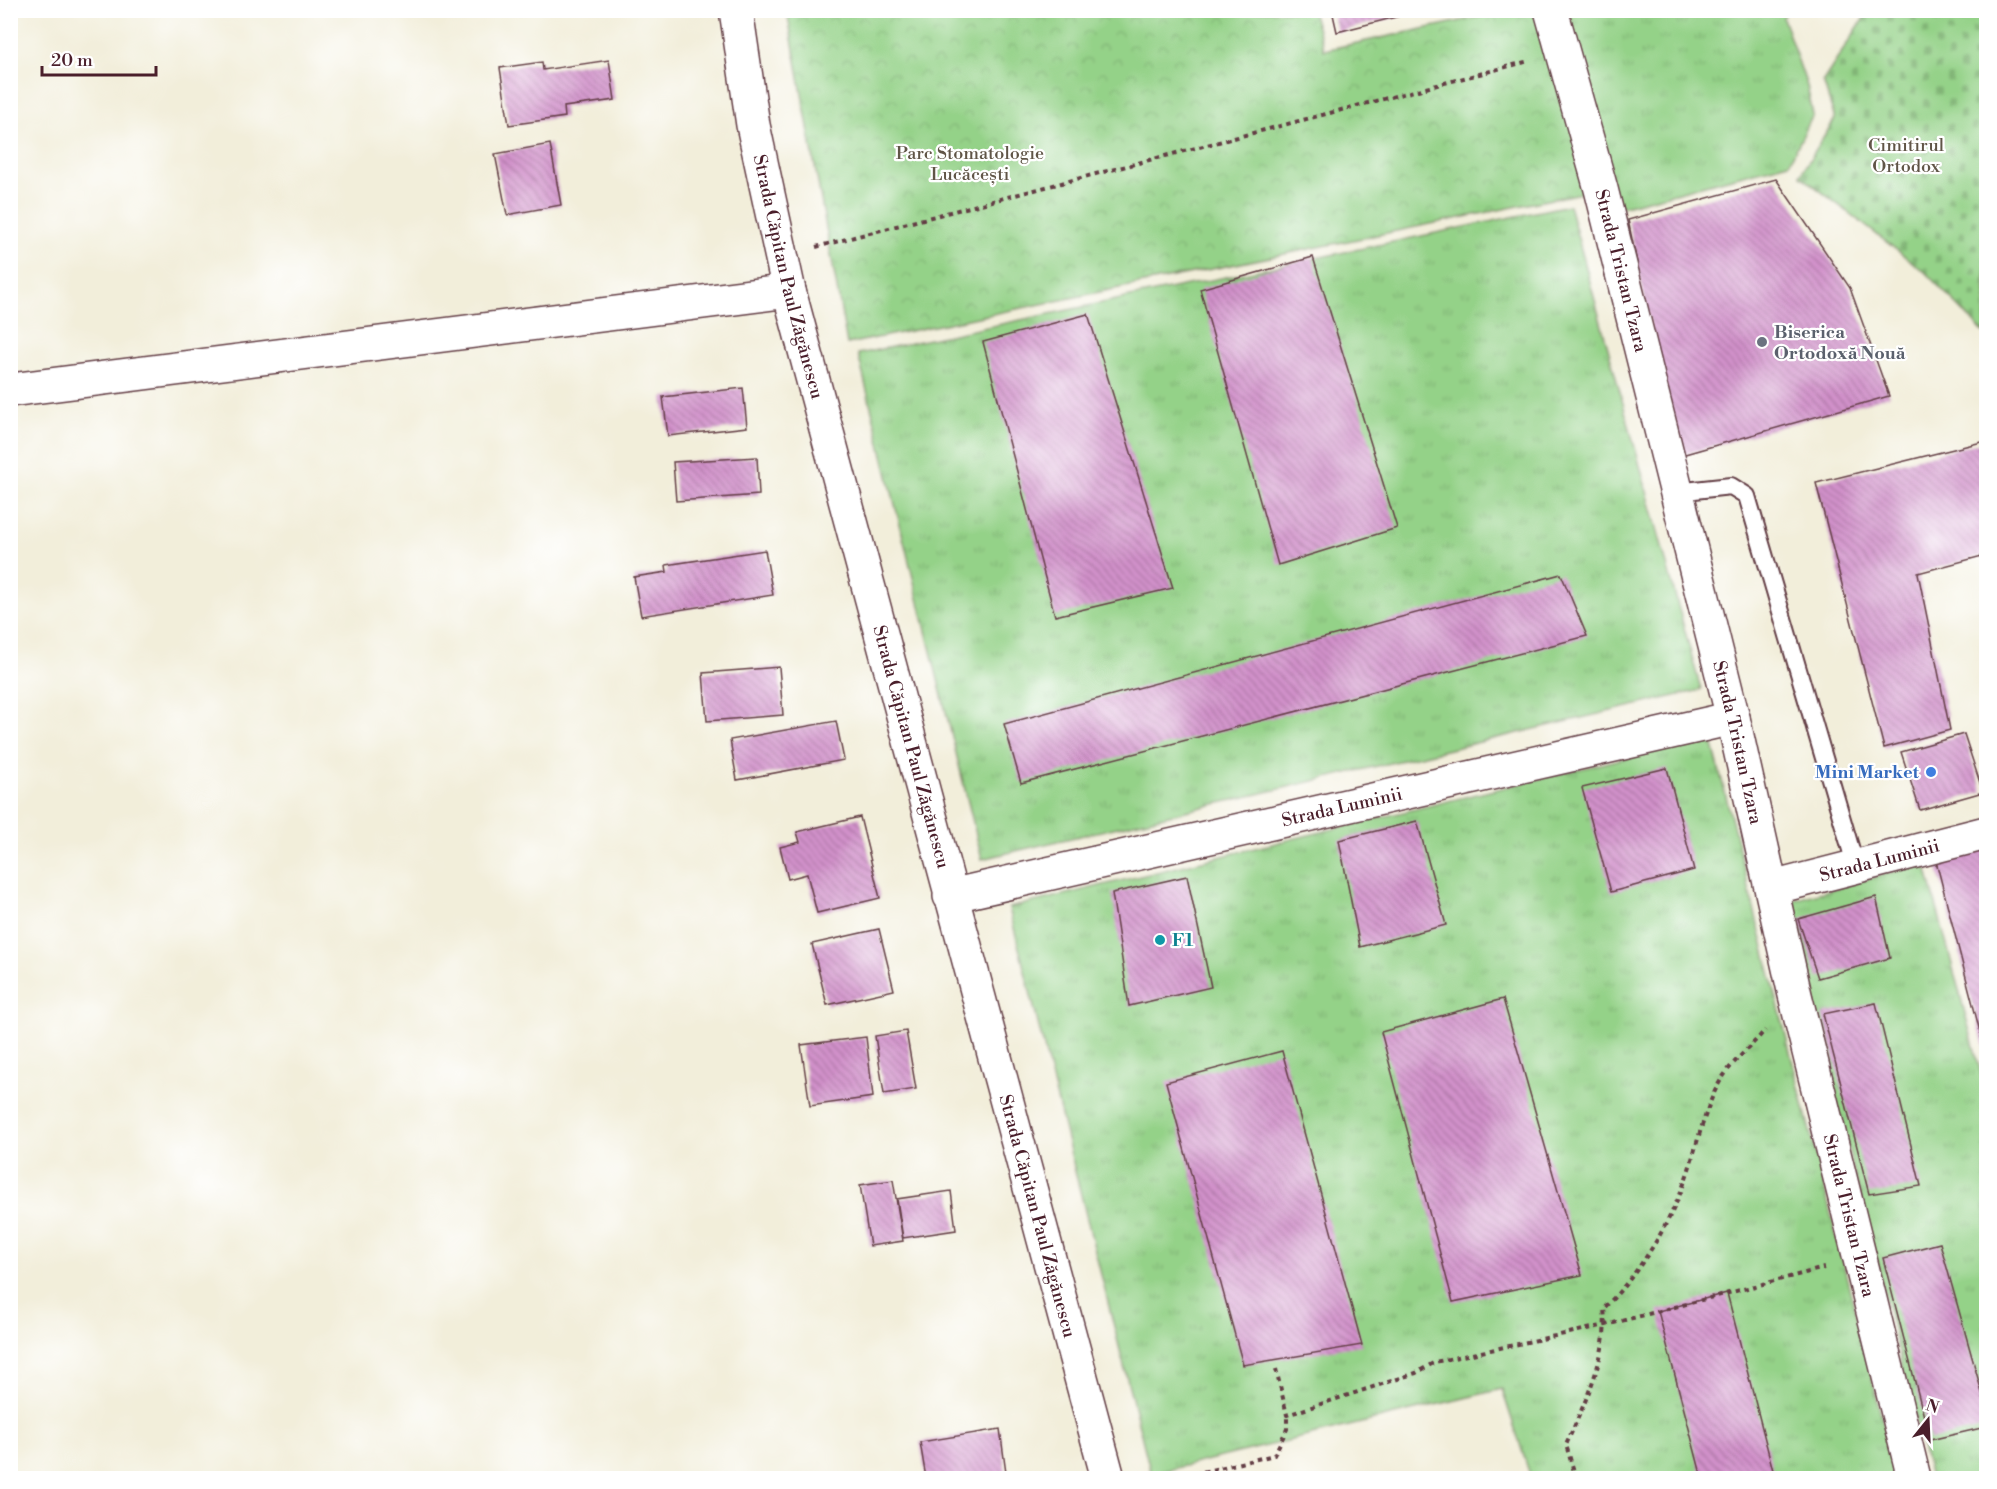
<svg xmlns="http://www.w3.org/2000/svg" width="1997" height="1489" viewBox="0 0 1997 1489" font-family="'Libre Bodoni',serif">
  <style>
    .grass { fill: url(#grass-tufts); stroke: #6f785a; stroke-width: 1.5 }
    .cemetery { fill: url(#cemetery-stones); stroke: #6f785a; stroke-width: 1.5 }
    .park { fill: url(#park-crowns); stroke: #6f785a; stroke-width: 1.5 }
    .building { fill: url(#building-back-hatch) }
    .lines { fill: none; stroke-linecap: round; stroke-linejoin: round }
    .lane-casing { stroke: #633e45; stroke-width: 20 }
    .street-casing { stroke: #633e45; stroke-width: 36 }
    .secondary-casing { stroke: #633e45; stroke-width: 36 }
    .path { stroke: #633e45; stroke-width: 4; stroke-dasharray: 4.5 4.5; stroke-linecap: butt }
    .lane { stroke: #fff; stroke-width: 16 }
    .street { stroke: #fff; stroke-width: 33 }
    .secondary { stroke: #fff; stroke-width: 33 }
    .worship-dot { fill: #6b7280; stroke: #fff; stroke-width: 2 }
    .shop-dot { fill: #3f7fe0; stroke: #fff; stroke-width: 2 }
    .culture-dot { fill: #0f9aa8; stroke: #fff; stroke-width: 2 }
    .labels { text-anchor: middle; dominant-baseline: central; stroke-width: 4.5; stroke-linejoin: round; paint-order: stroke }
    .park-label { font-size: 18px; fill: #605547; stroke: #fff }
    .street-label { font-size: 18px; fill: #4a1f2b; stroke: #fff }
    .worship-label { font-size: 18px; font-weight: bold; fill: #5b616d; stroke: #fff; text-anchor: start }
    .shop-label { font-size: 18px; font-weight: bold; fill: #366cbe; stroke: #fff; text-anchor: end }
    .culture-label { font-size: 18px; font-weight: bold; fill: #0d838f; stroke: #fff; text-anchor: start }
  </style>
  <defs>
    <pattern id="grass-tufts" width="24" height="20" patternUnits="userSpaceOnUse" patternTransform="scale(1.5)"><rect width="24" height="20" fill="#94d288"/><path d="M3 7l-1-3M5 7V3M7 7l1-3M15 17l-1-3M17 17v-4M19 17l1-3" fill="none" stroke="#81b476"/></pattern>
    <pattern id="cemetery-stones" width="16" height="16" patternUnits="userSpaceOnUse" patternTransform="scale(1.5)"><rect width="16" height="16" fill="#94d288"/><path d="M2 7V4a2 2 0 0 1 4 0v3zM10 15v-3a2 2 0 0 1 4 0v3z" fill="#81b476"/></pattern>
    <pattern id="park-crowns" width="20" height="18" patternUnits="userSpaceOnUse" patternTransform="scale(1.5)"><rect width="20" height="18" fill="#94d288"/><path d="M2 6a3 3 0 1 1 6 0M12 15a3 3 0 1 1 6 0" fill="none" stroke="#81b476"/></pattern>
    <pattern id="building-back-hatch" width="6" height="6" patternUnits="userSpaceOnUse" patternTransform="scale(1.5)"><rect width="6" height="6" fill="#d191ca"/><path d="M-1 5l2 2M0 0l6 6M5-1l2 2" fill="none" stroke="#ac76a4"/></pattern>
  </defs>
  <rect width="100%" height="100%" fill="#fff"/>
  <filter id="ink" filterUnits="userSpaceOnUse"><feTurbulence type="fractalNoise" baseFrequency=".0167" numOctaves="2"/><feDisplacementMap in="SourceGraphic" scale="12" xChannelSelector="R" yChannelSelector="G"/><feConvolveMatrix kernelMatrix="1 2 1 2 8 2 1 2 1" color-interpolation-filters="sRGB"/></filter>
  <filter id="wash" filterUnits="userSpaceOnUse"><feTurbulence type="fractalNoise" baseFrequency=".008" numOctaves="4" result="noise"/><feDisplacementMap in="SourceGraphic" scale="24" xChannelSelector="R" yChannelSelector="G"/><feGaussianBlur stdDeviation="1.35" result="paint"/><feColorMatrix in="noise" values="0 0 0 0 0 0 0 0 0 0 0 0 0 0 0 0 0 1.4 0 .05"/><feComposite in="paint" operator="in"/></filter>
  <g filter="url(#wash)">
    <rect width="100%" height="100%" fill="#f2eeda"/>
    <path class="grass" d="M1560 11H1787L1783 18 1807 86 1813 115 1789 163 1613 209Z
      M1569 205 1701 690 982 859 858 354Z
      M1711 737 1897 1478H1531L1502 1389 1151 1474 1009 908Z
      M1925 863 1986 1092V1478H1930L1787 902Z"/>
    <path class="cemetery" d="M1869 10 1986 11V335L1925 272 1800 175 1835 119 1823 81Z"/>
    <path class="park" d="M787 11H1312L1324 50 1507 11H1551L1601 189 847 344Z"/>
    <g id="blocks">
      <path class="building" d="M1332 10H1420V11L1337 32Z
        M609 60 615 100 564 107 565 117 509 125 500 68 542 62 543 70Z
        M550 144 561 205 507 215 495 154Z
        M1776 179 1850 288 1889 396 1678 456 1628 220Z
        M1313 257 1397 528 1278 565 1200 289Z
        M1088 314 1173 588 1055 616 983 342Z
        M743 388 747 427 668 436 663 397Z
        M1986 441V555L1918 573 1950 730 1884 748 1816 483Z
        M757 457 759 495 676 501 673 462Z
        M765 550 773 595 641 616 634 577 667 572 666 565Z
        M1561 574 1587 636 1021 783 1004 724Z
        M779 667 783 715 707 721 703 673Z
        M836 721 844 760 737 780 730 740Z
        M1964 734 1983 792 1920 810 1901 752Z
        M1667 768 1694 870 1611 892 1582 788Z
        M860 817 880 898 817 913 807 874 788 879 780 847 800 842 797 832Z
        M1417 821 1446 925 1360 947 1339 840Z
        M1986 848V1055L1936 861Z
        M1187 876 1211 987 1129 1006 1112 893Z
        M1876 897 1890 958 1818 978 1798 919Z
        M879 929 894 990 827 1005 812 944Z
        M1503 999 1582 1275 1453 1302 1381 1032Z
        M1876 1003 1921 1186 1869 1194 1823 1014Z
        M906 1031 916 1089 884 1094 875 1036Z
        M866 1037 873 1097 810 1106 801 1045Z
        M1282 1051 1362 1345 1243 1365 1166 1082Z
        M893 1180 903 1241 870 1246 860 1185Z
        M951 1191 956 1230 903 1238 897 1199Z
        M1940 1243 1986 1407V1427L1930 1440 1883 1258Z
        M1727 1293 1775 1478H1702L1658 1311Z
        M1000 1429 1006 1473 972 1478H926L920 1442Z"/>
    </g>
  </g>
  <g filter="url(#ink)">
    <use href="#blocks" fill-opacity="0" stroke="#633e45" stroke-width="1.5"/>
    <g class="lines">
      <defs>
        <path id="lane" d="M1676 492 1731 486 1747 496 1856 867"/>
        <g id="street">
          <path id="s1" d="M1551 10 1601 189 1733 718 1795 995 1914 1478"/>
          <path d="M10 390 789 291"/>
          <path id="s2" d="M1772 888 1986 833"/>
          <path id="s3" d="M950 896 1733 718"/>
        </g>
        <g id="secondary">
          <path id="s4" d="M736 10 753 125 789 291 1108 1478"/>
        </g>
      </defs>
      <use href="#lane" class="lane-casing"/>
      <use href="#street" class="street-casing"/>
      <use href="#secondary" class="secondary-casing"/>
      <path class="path" d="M816 247 1529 61
        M1276 1369 1287 1415 1416 1373 1435 1362 1606 1325 1824 1268
        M1177 1478 1274 1455 1287 1429V1415
        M1576 1478 1566 1445C1585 1401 1609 1356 1604 1308 1639 1273 1668 1228 1685 1181 1696 1151 1706 1099 1725 1074 1736 1058 1753 1045 1765 1030"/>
      <use href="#lane" class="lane"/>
      <use href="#street" class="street"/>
      <use href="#secondary" class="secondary"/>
    </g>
  </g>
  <circle class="worship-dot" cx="1762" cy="342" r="6"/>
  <circle class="shop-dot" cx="1931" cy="772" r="6"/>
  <circle class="culture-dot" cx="1160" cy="940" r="6"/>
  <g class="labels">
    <g class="park-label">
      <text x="1906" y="145">Cimitirul<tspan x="1906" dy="21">Ortodox</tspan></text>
      <text x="970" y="153">Parc Stomatologie<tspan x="970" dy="21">Lucăcești</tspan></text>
    </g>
    <g class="street-label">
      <text stroke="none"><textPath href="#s1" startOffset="270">Strada Tristan Tzara</textPath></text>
      <text stroke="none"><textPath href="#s4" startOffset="272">Strada Căpitan Paul Zăgănescu</textPath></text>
      <text stroke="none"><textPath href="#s1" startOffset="756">Strada Tristan Tzara</textPath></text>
      <text stroke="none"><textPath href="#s4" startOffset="758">Strada Căpitan Paul Zăgănescu</textPath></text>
      <text stroke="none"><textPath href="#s3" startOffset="402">Strada Luminii</textPath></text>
      <text stroke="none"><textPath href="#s2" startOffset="111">Strada Luminii</textPath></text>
      <text stroke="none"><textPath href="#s4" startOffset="1244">Strada Căpitan Paul Zăgănescu</textPath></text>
      <text stroke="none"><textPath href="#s1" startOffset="1242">Strada Tristan Tzara</textPath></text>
    </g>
    <g class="worship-label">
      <text x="1774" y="332">Biserica<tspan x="1774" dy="21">Ortodoxă Nouă</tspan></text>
    </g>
    <g class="shop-label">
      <text x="1919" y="772">Mini Market</text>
    </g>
    <g class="culture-label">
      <text x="1172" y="940">F1</text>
    </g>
  </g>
  <rect width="1997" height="1489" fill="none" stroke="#fff" stroke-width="36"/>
  <g transform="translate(1928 1420) rotate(18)" stroke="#ffffff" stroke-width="4.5" paint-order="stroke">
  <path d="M0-4.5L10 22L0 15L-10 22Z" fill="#4a1f2b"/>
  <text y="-9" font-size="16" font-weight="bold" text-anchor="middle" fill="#4a1f2b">N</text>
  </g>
  <path d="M42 66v9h114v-9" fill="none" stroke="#4a1f2b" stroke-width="3"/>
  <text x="51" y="66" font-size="18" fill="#4a1f2b" stroke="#ffffff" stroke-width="4.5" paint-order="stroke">20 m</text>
</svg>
